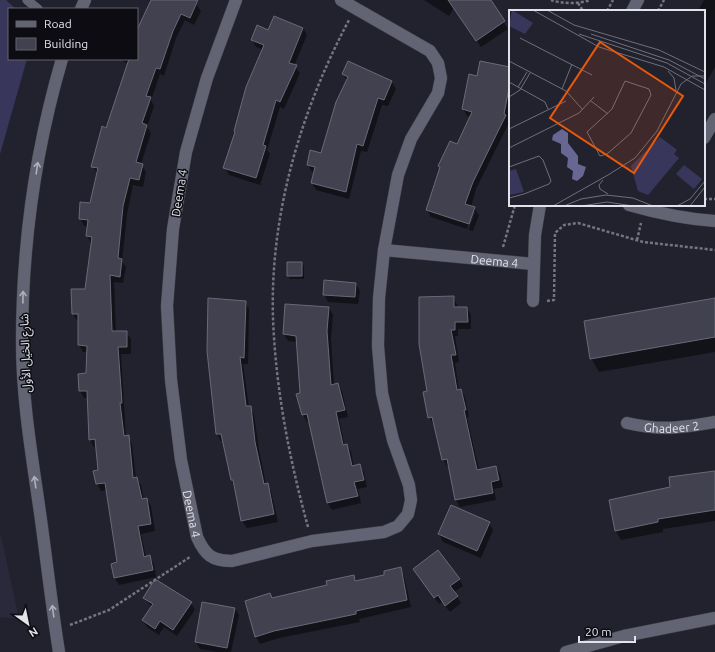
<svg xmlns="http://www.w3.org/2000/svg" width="715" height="652" viewBox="0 0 715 652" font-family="Ubuntu,'Noto Sans Arabic',sans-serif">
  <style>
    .built { fill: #2a293c }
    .green { fill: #38375b }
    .shadow { fill: #0007; fill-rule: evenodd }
    .building { fill: #41414f; stroke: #696a79 }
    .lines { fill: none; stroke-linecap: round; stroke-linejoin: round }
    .lane-casing { stroke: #3f3f49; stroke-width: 10 }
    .street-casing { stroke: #3f3f49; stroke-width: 13 }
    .secondary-casing { stroke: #3f3f49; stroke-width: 13 }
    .path { stroke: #757581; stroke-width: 2.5; stroke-dasharray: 3 2; stroke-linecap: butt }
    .lane { stroke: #636473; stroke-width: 9 }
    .street { stroke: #636473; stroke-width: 12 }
    .secondary { stroke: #636473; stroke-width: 12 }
    .oneway { stroke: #afb0bb }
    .labels { text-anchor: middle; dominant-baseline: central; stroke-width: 3; stroke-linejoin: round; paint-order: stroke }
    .street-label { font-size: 12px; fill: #e2e2eb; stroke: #0c0c12 }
    .inset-road { fill: none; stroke: #6f6f7a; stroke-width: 1 }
    .view { fill: #e8590c; fill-opacity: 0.15; stroke: #e8590c; stroke-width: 2 }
    .inset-edge { fill: none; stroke: #e2e2eb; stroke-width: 2 }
  </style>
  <rect width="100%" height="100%" fill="#22222f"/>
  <path class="built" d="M0 532 19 619 0 617Z"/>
  <path class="green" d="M0 0H6L16 9H9V59H27L0 154Z"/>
  <path class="shadow" d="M148 0H199L197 5 201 11 194 25 185 20 176 38 164 76 160 74 151 100 154 106 147 127 151 133 141 164 146 172 143 187 133 185 127 214 122 262 126 267 123 283 114 282 116 332H126L131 339V354H121L126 437 128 436 132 444 136 478 141 485 144 500 147 499 151 506 155 531 141 534 146 557 149 556 154 564 156 577 119 585 114 577 118 563 107 490 101 491 97 484 95 471 99 470 97 447H94L90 440 88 398H84L80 391 87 374 88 352H83L79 345V321H77L73 314 72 290H86L91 243 87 236 88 226H84L80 218 91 204 98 174 92 166 128 64 124 62 122 59H137V28H139L151 2Z
    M424 0H459L449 16Z
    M482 0H490L508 29 481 47 464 22Z
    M704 0H715V67L704 86V11H698Z
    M303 28 307 35 294 66 300 73 284 109 280 107 267 150 270 154 260 185 229 175 225 167 264 50 256 47 252 40 269 31Z
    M510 68V108L508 120 509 123 476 189 471 207 474 208 479 215 473 231 431 217 427 210 441 170 439 166 458 146 471 117 467 116 463 109 478 77ZM472 212H475L469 229H467Z
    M343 74 392 82 396 89 388 106 382 105 367 152 361 151 349 199 316 190 312 183 314 173 312 172 308 165 322 154 347 81Z
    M302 263 304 266V279H290L288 276Z
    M356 284 360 291 358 304 328 302 324 294Z
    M454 297 458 308H467L471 315V329H458V336H455L459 362 455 363 459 390H461L465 397 469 417H467L479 470 496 467 500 474 503 487 494 489 496 500 460 507 456 500 449 466H447L443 459 435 424H433L429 417 428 392Z
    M715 299V352L599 372 591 358Z
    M245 302 249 309 248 364H243L249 407 254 414 259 450 266 484 271 491 278 522 247 528 242 521 223 441H221L217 434Z
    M286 305 329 308 333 315 331 339 334 385 338 384 342 391 348 417 339 419 345 446 347 445 351 452 354 467 360 465 364 473 367 487 358 489 361 503 332 510 327 502 310 421 307 422 303 415 297 394H301L297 342 288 341 284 334Z
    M715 472V521L663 529V532L621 540 616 531 671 488Z
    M489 523 493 530 481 558 443 542 439 534Z
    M400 569 404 576 411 607 359 619 360 622 279 638 260 644 256 637 246 601 272 598 328 586 353 576 357 582 386 576Z
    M414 569 459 579 463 586 454 592 461 603 450 612 442 602 439 604Z
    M144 598 191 603 195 610 177 636 164 627 159 635 147 627 143 620 152 607Z
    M235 608 239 615 231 652H217L200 649 196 642Z"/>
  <path class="building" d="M151 0H198L190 18 181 14 173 31 160 69 156 68 146 96 151 97 142 123 147 125 136 162 143 164 139 180 130 178 123 206 118 258 122 259 120 277 110 275 112 331H127V347H118L122 403H120L124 436 129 435 133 478 137 477 142 499 147 498 151 524 138 526 144 557 150 555 153 570 114 578 111 564 117 562 105 483 96 484 93 471 98 470 95 439 89 440 87 391H79L78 374 86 373 87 346 78 345V314H72L71 289H85L92 237 86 236 88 220 79 219 80 202 90 203 98 168 91 167 102 126 106 128 129 59H137V30Z
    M448 0H491L505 21 476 41Z
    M274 16 303 28 289 63 297 65 280 102 276 100 263 145 266 146 256 178 223 168 235 132 234 131 246 87 264 45 251 40 257 25 268 30Z
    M348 61 392 81 384 100 378 98 363 146 357 144 346 192 311 183 315 167 307 165 310 150 321 153 336 102 348 77 342 74Z
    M480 61 510 67V83L504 114 506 115 473 182 465 204 475 207 469 224 426 210 440 167 438 166 450 141 457 144 472 112 462 109 469 74 477 76Z
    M287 262H302V276H287Z
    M324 280 356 283 355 297 323 295Z
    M454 296V307H467L468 322H455V330H451L456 355H451L457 390 461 389 466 410H464L477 470 496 466 499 480 491 482 493 493 455 500 447 459 442 460 432 417 428 418 423 392 427 391 419 344V297Z
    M208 298 246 301 244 358 240 357 246 406H251L255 442 264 484 268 483 274 514 241 521 233 480H231L221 434H216L207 351Z
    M715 298V337L590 359 584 321Z
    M285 304 329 307 327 331 331 385 338 383 345 410 336 412 343 445 347 444 352 466 360 464 364 480 354 482 358 496 327 503 307 414 302 415 296 394 300 393 296 336 283 334Z
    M715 471V510L658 519V522L615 531 609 500 670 487 669 477Z
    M451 505 490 522 477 551 438 534Z
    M438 550 460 579 450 586 458 596 445 606 438 595 434 598 413 569Z
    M401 567 407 600 356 611V614L274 631 255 637 245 601 270 593 272 598 327 585 326 581 354 575 355 581 384 575V571Z
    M155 579 192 602 173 630 160 621 155 629 142 620 153 604 143 598Z
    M202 602 235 608 227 648 195 642Z"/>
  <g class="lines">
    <defs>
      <path id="lane" d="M27 0 38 9"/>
      <g id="street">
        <path id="s1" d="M236 0 207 78 186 152 173 229 167 306 171 380 181 460 197 537C205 555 212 561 232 561L312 541 384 532 398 526 408 514 411 500 409 485 393 440 382 393 378 346 379 298 384 250 398 175 411 139 438 93 441 78 438 63 430 51 341 0"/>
        <path d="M632 11 638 0"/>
        <path d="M704 138 715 119"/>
        <path d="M629 205C657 213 685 219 715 221"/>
        <path id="s2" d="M384 250 533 264"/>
        <path d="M533 301 535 235 540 205"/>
        <path id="s3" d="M627 423C661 431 682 428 715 422"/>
      </g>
      <path id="secondary" d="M81 9 85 0
        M59 652C52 608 47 564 41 520 33 462 22 402 22 343 22 247 35 151 62 59
        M566 652 624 636 715 618"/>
    </defs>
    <use href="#lane" class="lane-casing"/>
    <use href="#street" class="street-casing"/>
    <use href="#secondary" class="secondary-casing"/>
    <path class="path" d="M551 0C562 4 579 4 590 0
      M578 3 583 11
      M607 11 613 0
      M658 11 664 0
      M704 199H715
      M637 240 641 223
      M503 247 515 205
      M547 301 554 300 555 233 564 225 578 223 643 242 715 250
      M308 527C291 465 278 401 274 337 266 227 298 116 349 20
      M70 625 109 610 190 557"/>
    <use href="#lane" class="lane"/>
    <use href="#street" class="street"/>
    <use href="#secondary" class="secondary"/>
  </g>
  <defs><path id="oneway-shaft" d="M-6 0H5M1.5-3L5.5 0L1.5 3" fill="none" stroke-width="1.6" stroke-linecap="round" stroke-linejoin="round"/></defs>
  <g class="oneway">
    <use href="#oneway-shaft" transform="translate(37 168) rotate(-82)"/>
    <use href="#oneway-shaft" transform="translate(23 297) rotate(-89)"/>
    <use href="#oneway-shaft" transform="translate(35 482) rotate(-98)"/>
    <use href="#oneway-shaft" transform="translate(53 611) rotate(-98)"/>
  </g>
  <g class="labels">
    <g class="street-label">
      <text transform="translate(179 193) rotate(-81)">Deema 4</text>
      <text stroke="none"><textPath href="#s2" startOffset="111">Deema 4</textPath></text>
      <text transform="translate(25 353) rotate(-92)">شارع الخيل الأول</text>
      <text stroke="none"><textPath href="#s3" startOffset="45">Ghadeer 2</textPath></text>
      <text stroke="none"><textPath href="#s1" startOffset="525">Deema 4</textPath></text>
    </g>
  </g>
  <g transform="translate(509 10)">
    <rect width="196" height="196" fill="#22222f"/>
    <path d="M3 0 24 13 16 24 0 16ZM151 127 168 140 165 144 170 148 139 185 129 181 122 156ZM175 155 193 169 185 179 167 164ZM7 159 15 182 0 185V161Z" fill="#38375b"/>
    <path d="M53 119 59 123V133L69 146V154L77 157 74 166 68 171 63 169 64 161 58 157 59 148 52 143V134L43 130 44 125Z" fill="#686793"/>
    <path class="inset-road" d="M24 0 90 37 155 57 196 80M38 0 65 15 150 40 196 62M70 24 158 53 196 74M82 24 160 50 196 69M11 28 83 65M0 51 57 81 74 100M159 61 165 68 167 80M116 71 140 79 142 85 122 123 98 144 91 146 78 122 103 99ZM0 72 36 92 39 99M9 77 18 62M53 79 63 54M0 87 11 80 21 63M82 91 99 104M0 119 57 91M0 138 70 103 85 87M0 157 30 146 34 150 42 171 40 174 15 184 0 188M94 170 90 175 91 179 99 184M44 196 99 165 126 148 148 121 172 74 183 66H196M55 196 72 189 97 185 124 188 144 196M72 196 98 192 124 196M168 196 181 189 196 171M181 196 196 177"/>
    <path class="view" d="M91 32 174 86 125 163 41 108Z"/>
    <rect width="196" height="196" class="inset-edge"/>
  </g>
  <rect x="8" y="8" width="130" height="52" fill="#0c0c12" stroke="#626269"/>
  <rect x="16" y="21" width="20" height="6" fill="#636473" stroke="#626269"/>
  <text x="44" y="28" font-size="12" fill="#e2e2eb">Road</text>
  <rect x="16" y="38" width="20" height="12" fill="#41414f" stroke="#626269"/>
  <text x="44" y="48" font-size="12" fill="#e2e2eb">Building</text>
  <g transform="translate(28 624) rotate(147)" stroke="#0c0c12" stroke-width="3" paint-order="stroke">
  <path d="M0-3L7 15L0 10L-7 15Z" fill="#e2e2eb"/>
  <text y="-6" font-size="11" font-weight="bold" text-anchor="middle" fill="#e2e2eb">N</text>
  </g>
  <path d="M579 636v6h56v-6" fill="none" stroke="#e2e2eb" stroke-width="2"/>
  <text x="585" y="636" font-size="12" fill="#e2e2eb" stroke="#0c0c12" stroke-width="3" paint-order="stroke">20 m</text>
</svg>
